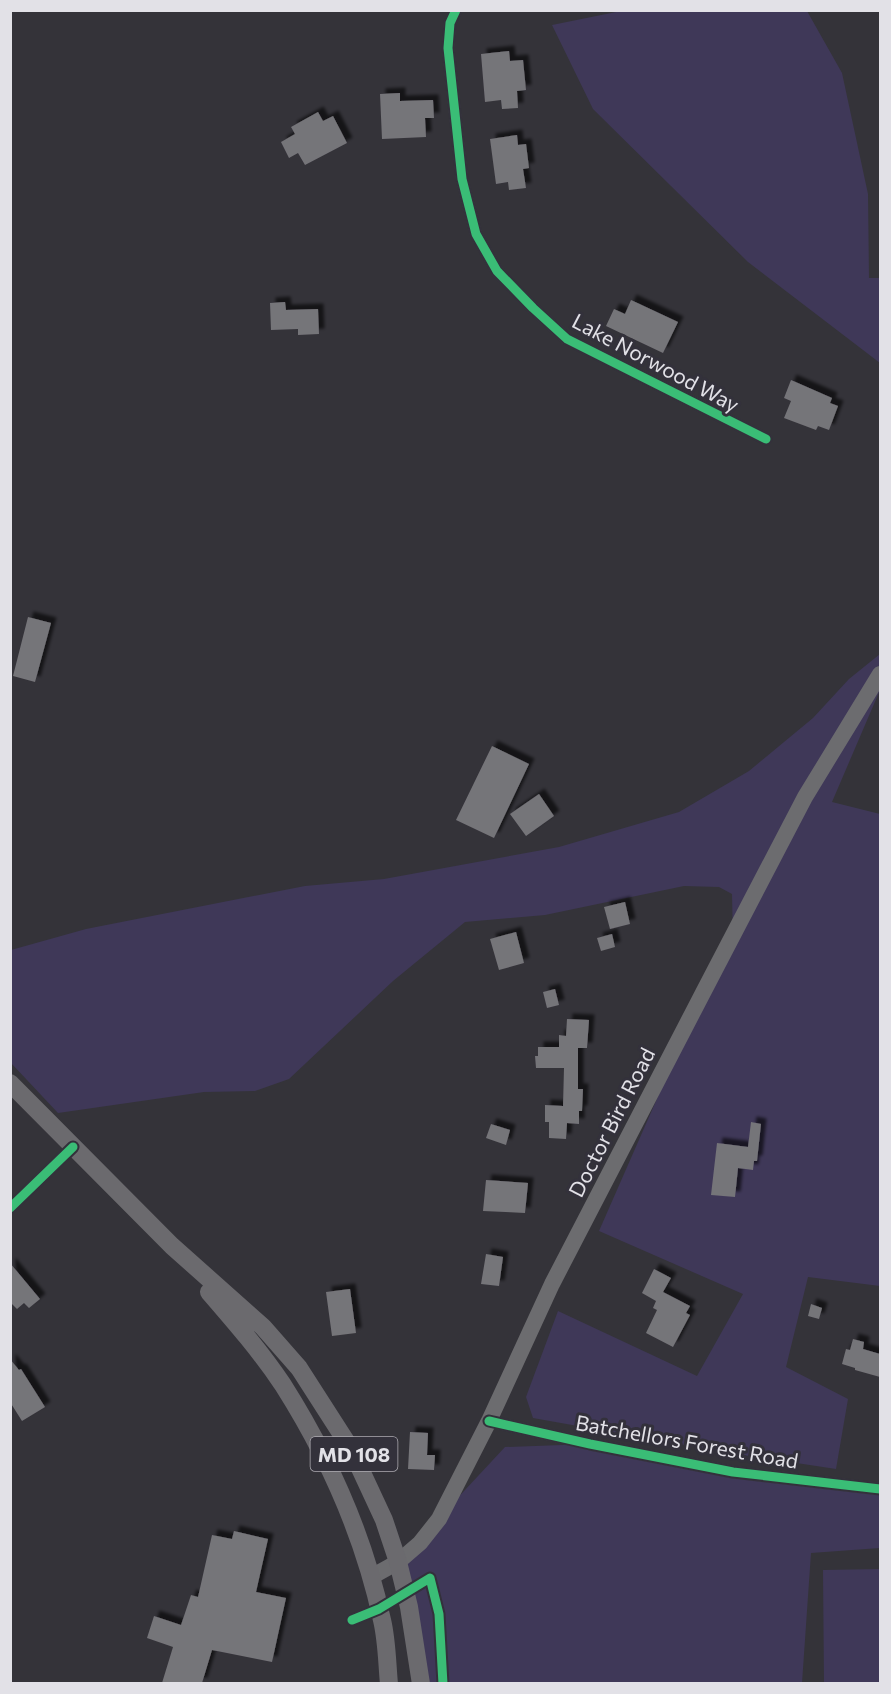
<svg xmlns="http://www.w3.org/2000/svg" width="891" height="1694" viewBox="0 0 891 1694" font-family="Commissioner,sans-serif">
  <style>
    .green { fill: #3f3858 }
    .building { fill: #757479; filter: url(#shadow) }
    .lines { fill: none; stroke-linecap: round; stroke-linejoin: round }
    .street { stroke: #626264; stroke-width: 12 }
    .secondary { stroke: #6c6c6f; stroke-width: 16 }
    .primary { stroke: #6b6a6e; stroke-width: 18 }
    .cycleway-casing { stroke: #33313b; stroke-width: 13 }
    .cycleway { stroke: #3abd76; stroke-width: 9 }
    .labels { text-anchor: middle; dominant-baseline: central; stroke-width: 6; stroke-linejoin: round; paint-order: stroke }
    .shield { fill: #33313b; stroke: #aeacb3; stroke-width: 1.5 }
    .shield-label { font-size: 20px; font-weight: bold; fill: #e2e1e7 }
    .street-label { font-size: 21px; fill: #e2e1e7; stroke: #33313b }
  </style>
  <defs>
    <filter id="shadow"><feDropShadow dx="5.5" dy="-5.5" stdDeviation="1.5" flood-color="#0009"/></filter>
  </defs>
  <rect width="100%" height="100%" fill="#343339"/>
  <path class="green" d="M621 11H807L842 73 868 194 869 278H880V363L748 262 593 109 552 25Z
    M880 654V690L832 802 880 814V1286L808 1277 786 1367 848 1399 836 1469 723 1452 533 1418 526 1397 558 1311 697 1376 743 1294 599 1231 706 987 733 938 732 894 719 887 684 886 545 915 465 922 393 981 289 1079 255 1091 204 1092 58 1113 11 1063V950L86 929 305 886 384 879 559 847 679 812 749 771 813 718 849 679Z
    M590 1444 880 1492V1548L811 1553 802 1683H421L398 1562 505 1447Z
    M880 1569V1683H824L823 1570Z"/>
  <path class="building" d="M509 51 510 61 523 60 526 90 517 91 518 108 502 109 501 100 485 102 481 54Z
    M400 93V101L433 100 434 118H425L426 137 382 139 380 94Z
    M318 112 323 121 333 116 347 143 305 165 298 153 289 158 281 142 295 134 291 127Z
    M517 135 518 145 526 144 529 168 523 169 526 188 509 190 508 182 496 184 490 139Z
    M631 300 678 322 663 353 606 326 614 309 625 314Z
    M285 302 286 310 318 309 319 334 298 335V329L271 330 270 303Z
    M791 380 832 398 830 403 838 406 829 430 818 426 816 430 784 418 791 401 784 398Z
    M28 617 51 623 35 682 13 676Z
    M492 746 529 764 494 838 456 820Z
    M539 794 554 816 526 836 510 814Z
    M625 902 630 924 610 929 604 907Z
    M516 932 524 963 499 970 490 939Z
    M612 934 615 947 601 951 597 938Z
    M555 989 559 1005 547 1008 543 992Z
    M567 1019 589 1020 587 1048H578V1089H583L582 1111H579V1124L567 1123 566 1139 549 1138V1122H545V1105L563 1106 564 1068H536L535 1056H538V1047H559V1035L566 1036Z
    M751 1122 761 1124 757 1161H754L753 1170 738 1168 735 1197 711 1195 717 1143 748 1147Z
    M491 1124 510 1130 506 1145 486 1138Z
    M486 1180 528 1183 525 1213 483 1211Z
    M486 1254 503 1257 499 1286 481 1284Z
    M10 1263 40 1299 29 1308 24 1303 17 1309 10 1302Z
    M654 1269 671 1278 663 1292 690 1306 686 1313 690 1315 673 1347 646 1333 657 1310 653 1308 656 1301 642 1293Z
    M350 1289 356 1333 332 1336 326 1292Z
    M811 1304 822 1308 819 1319 808 1316Z
    M853 1339 864 1342 863 1349 880 1354V1377L855 1370V1368L842 1364 846 1349 850 1350Z
    M10 1359 19 1370 21 1369 45 1407 22 1421 10 1402Z
    M410 1432 428 1433 427 1455H435L434 1470 408 1469Z
    M234 1531 268 1539 256 1592 286 1598 272 1662 212 1650 202 1683H162L173 1647 147 1638 154 1616 181 1625 191 1595 198 1597 212 1535 232 1539Z"/>
  <g class="lines">
    <path class="street" d="M456 10 450 23 448 48 462 179 476 234 497 271 533 308 567 339 766 439
      M10 1208 73 1147
      M489 1421 590 1444 733 1472 880 1489"/>
    <path class="secondary" d="M371 1577 398 1562 420 1543 439 1519 489 1421 552 1284 706 987 805 797 880 674"/>
    <path class="primary" d="M10 1083 172 1246 263 1327 299 1368 351 1449 384 1520 398 1562 409 1607 421 1684
      M209 1292C235 1322 261 1352 283 1385 328 1456 364 1537 382 1620 387 1641 387 1663 389 1684"/>
    <defs>
      <path id="cycleway" d="M456 10 450 23 448 48 462 179 476 234 497 271 533 308 567 339 766 439
        M10 1208 73 1147
        M489 1421 590 1444 733 1472 880 1489
        M352 1620 379 1609 430 1578 439 1614 443 1684"/>
    </defs>
    <use href="#cycleway" class="cycleway-casing"/>
    <use href="#cycleway" class="cycleway"/>
  </g>
  <g class="labels">
    <rect class="shield" x="310.5" y="1437" width="87" height="34" rx="4.5"/>
    <g class="shield-label">
      <text x="354" y="1454">MD 108</text>
    </g>
    <g class="street-label">
      <text transform="translate(656 362) rotate(28)">Lake Norwood Way</text>
      <text transform="translate(611 1122) rotate(-63)">Doctor Bird Road</text>
      <text transform="translate(687 1441) rotate(10)">Batchellors Forest Road</text>
    </g>
  </g>
  <rect width="891" height="1694" fill="none" stroke="#e2e1e7" stroke-width="24"/>
</svg>
